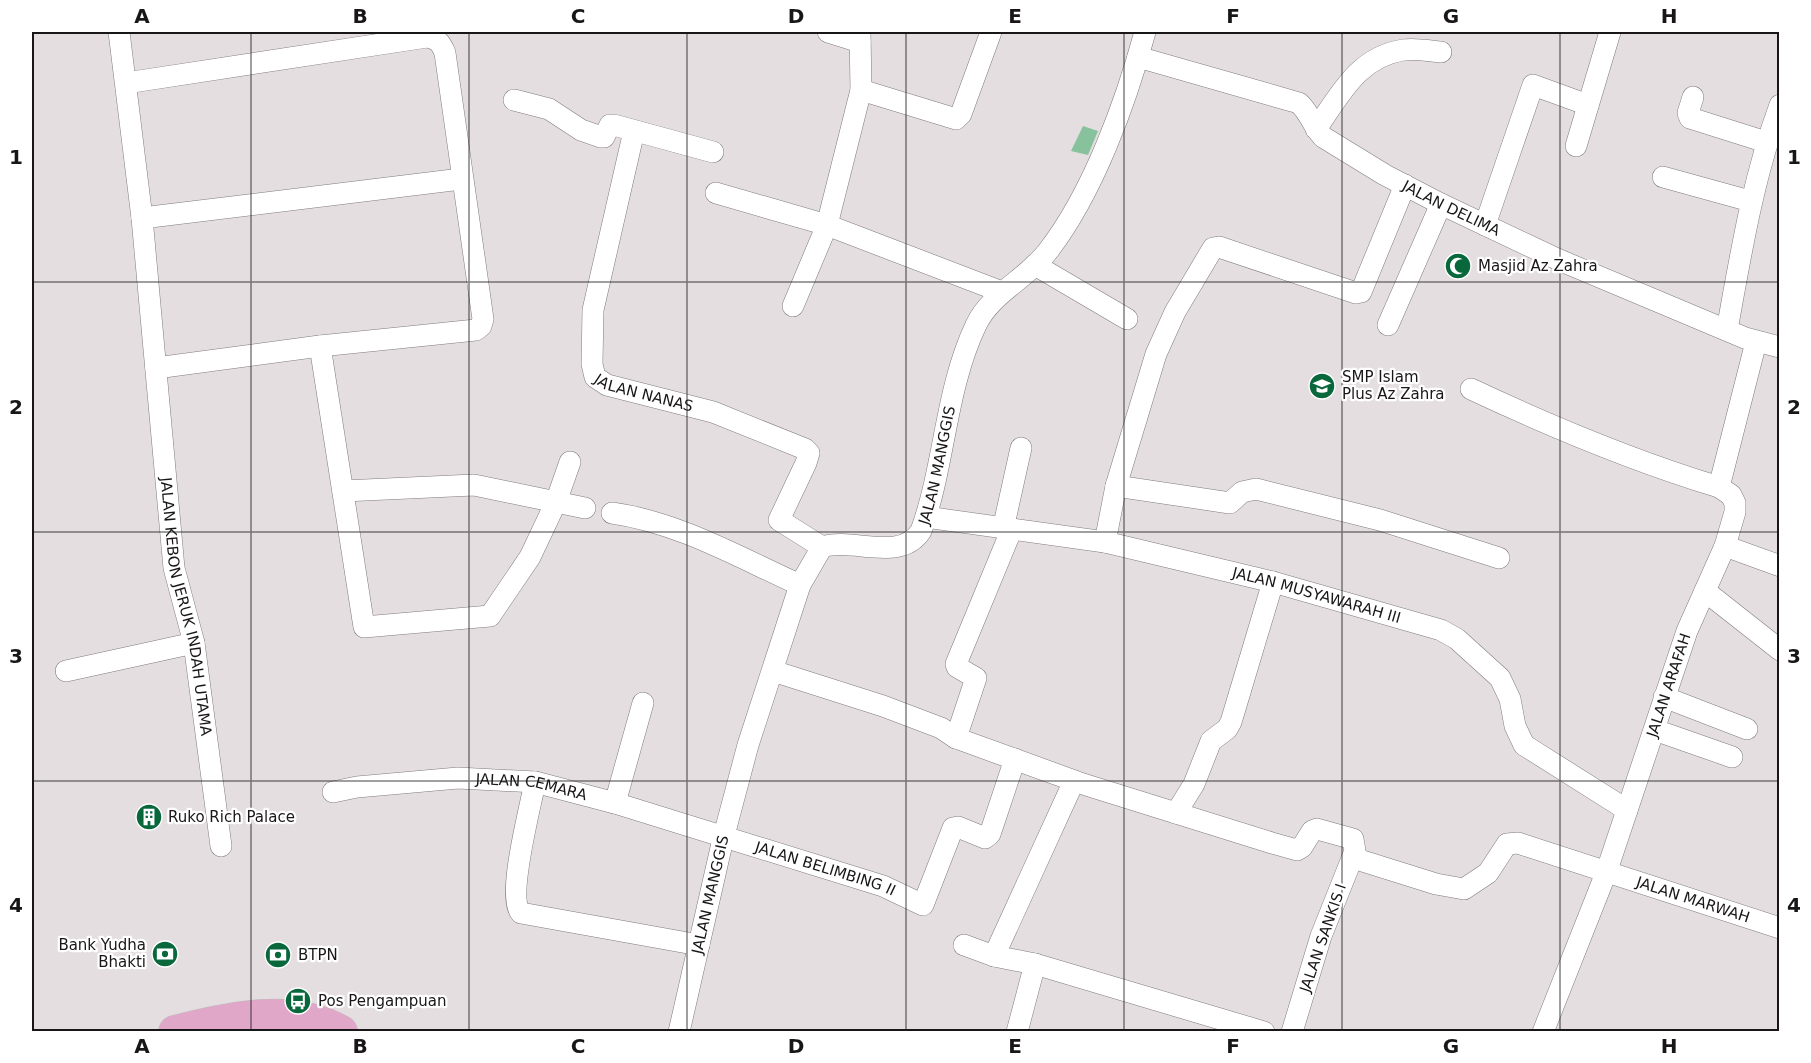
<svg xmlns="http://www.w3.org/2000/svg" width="1811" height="1063" viewBox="0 0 1811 1063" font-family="'DejaVu Sans',sans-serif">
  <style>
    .green { fill: #87c29c }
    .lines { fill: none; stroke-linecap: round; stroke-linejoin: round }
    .minor-casing { stroke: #817b7e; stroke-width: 22 }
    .primary-casing { stroke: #bfbebe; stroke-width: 34 }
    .minor { stroke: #fff; stroke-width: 21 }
    .primary { stroke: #e1a7c8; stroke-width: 33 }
    .grid { fill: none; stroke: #191617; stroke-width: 1.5; stroke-opacity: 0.55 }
    .labels { text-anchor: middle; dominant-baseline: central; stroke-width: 4.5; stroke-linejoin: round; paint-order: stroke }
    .street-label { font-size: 15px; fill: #191617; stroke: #fff }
    .poi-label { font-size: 15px; fill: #191617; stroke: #fff; text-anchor: start }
    .neatline { fill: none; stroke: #191617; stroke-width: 2 }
    .grid-label { font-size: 20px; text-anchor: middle; font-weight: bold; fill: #191617 }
  </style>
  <rect width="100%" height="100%" fill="#e4dee1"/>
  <path class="green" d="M1083 126 1098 131 1088 155 1071 151Z"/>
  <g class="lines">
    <defs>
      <g id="minor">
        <path id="s1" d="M119 32 142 218 174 568 194 643 221 846"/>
        <path d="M828 32 860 42"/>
        <path id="s2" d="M1138 57 1299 103C1310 113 1313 127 1323 137L1385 175 1441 204 1557 259 1745 338 1780 347"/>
        <path d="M126 83 427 37C438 39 441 43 445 53L483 319 481 326 476 330 320 346 156 368"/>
        <path d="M861 90 956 119 961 114 991 32"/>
        <path d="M1693 97 1688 113 1690 118 1766 142"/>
        <path d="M514 100 549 109 581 130 601 137H604L610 125H614L713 152"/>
        <path d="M1316 129C1340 95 1358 57 1403 50 1415 48 1429 51 1441 52"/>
        <path id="s3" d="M634 131 593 310 592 364 595 377 607 385 713 412 805 449 809 453 806 463 779 520 822 547"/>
        <path d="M1576 146 1610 32"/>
        <path d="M1663 177 1750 201"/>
        <path d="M716 193 827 225 1002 292"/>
        <path d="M142 218 461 179"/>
        <path d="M1485 225 1533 85 1588 105"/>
        <path d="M1035 265 1127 319"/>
        <path d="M793 306 827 225 861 90 860 32"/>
        <path d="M1388 325 1441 204"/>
        <path d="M1727 330C1741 253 1753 178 1780 105"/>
        <path d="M320 346 364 627 490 616 530 557 556 502 570 462"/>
        <path d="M1471 389C1552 427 1633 461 1719 487"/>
        <path d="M1116 486 1230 503 1242 492 1256 489 1380 520 1499 558"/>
        <path d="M343 491 474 485 585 508"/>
        <path d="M612 513C678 522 740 558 800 585"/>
        <path id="s4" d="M926 517 1105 542 1273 582 1441 630 1457 639 1500 678 1510 699 1515 726 1524 745 1627 810"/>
        <path d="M1003 529 1021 448"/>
        <path d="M1105 542 1116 486 1156 354 1175 312 1213 248 1219 247 1356 293 1361 292 1405 185"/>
        <path d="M1725 546 1780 566"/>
        <path d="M1705 591 1780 650"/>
        <path d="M66 671 194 643"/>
        <path d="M773 671 883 706 941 728 956 738 1083 784 1272 843 1297 850 1302 847 1312 831 1317 829 1353 839 1355 851 1321 936 1292 1032"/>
        <path d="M1664 697 1747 729"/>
        <path d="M1655 730 1732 757"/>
        <path d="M956 738 976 678 957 667 956 664 1011 531"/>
        <path d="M1074 781 994 956 1035 964 1264 1032"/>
        <path d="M535 782C531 805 506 897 521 913L699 945"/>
        <path id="s5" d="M333 792 357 787 458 778 535 782 615 803 883 886 923 905 953 828 958 827 985 838 990 834 1015 759"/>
        <path d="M615 803 643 703"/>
        <path d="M1176 813 1194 784 1211 741 1227 729 1231 722 1273 582"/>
        <path id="s6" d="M1353 858 1436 884 1464 889 1488 873 1507 844 1518 843 1780 928"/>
        <path d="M964 945 994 956"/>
        <path id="s7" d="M679 1032 723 839 748 745 800 585 822 547C853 537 900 563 921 531 945 465 945 390 976 325 991 293 1027 279 1048 251 1093 193 1126 102 1145 32"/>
        <path d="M1017 1032 1035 964"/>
        <path id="s8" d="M1543 1032 1606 873 1687 631 1725 546 1735 512V503L1731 495 1719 487 1756 342"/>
      </g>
      <path id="primary" d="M175 1032C227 1019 292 1003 341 1032"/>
    </defs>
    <use href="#minor" class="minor-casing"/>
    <use href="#primary" class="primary-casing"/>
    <use href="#minor" class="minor"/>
    <use href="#primary" class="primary"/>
  </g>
  <path class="grid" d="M251 32V1032M469 32V1032M687 32V1032M906 32V1032M1124 32V1032M1342 32V1032M1560 32V1032M32 282H1780M32 532H1780M32 781H1780"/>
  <defs>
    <symbol id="mosque-disc" viewBox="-11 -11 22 22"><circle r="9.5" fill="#08683c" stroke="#fff"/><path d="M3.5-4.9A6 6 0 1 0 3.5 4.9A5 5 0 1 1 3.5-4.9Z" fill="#fff"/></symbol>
    <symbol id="school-disc" viewBox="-11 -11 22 22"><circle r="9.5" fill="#08683c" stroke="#fff"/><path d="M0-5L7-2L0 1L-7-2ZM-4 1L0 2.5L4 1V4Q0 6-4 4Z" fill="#fff"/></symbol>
    <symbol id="building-disc" viewBox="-11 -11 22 22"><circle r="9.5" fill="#08683c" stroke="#fff"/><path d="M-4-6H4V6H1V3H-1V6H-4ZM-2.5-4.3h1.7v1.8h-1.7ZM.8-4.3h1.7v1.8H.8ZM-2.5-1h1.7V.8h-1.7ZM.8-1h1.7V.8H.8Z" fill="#fff"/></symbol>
    <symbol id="bank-disc" viewBox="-11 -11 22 22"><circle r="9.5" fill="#08683c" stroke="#fff"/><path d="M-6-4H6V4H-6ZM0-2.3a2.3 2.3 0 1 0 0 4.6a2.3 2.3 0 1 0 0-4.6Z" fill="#fff"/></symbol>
    <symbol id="bus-disc" viewBox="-11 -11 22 22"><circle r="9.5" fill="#08683c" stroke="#fff"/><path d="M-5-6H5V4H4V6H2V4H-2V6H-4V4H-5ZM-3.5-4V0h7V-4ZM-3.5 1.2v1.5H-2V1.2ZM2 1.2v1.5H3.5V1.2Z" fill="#fff"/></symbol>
  </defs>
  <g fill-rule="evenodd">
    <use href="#mosque-disc" x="1443" y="251" width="30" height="30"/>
    <use href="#school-disc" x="1307" y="371" width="30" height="30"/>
    <use href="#building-disc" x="134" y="802" width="30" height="30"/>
    <use href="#bank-disc" x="150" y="939" width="30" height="30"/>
    <use href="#bank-disc" x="263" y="940" width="30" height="30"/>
    <use href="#bus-disc" x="283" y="986" width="30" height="30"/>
  </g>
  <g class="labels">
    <g class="street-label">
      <text stroke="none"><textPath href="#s2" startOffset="356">JALAN DELIMA</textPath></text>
      <text stroke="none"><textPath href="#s3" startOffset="303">JALAN NANAS</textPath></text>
      <text stroke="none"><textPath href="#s7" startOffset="680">JALAN MANGGIS</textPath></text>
      <text stroke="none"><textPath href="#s4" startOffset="399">JALAN MUSYAWARAH III</textPath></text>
      <text stroke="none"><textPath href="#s1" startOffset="579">JALAN KEBON JERUK INDAH UTAMA</textPath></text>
      <text stroke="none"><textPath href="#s8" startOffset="369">JALAN ARAFAH</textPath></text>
      <text stroke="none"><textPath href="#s5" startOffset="200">JALAN CEMARA</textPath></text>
      <text stroke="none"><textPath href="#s5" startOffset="506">JALAN BELIMBING II</textPath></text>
      <text stroke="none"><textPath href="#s7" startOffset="141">JALAN MANGGIS</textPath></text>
      <text stroke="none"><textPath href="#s6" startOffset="374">JALAN MARWAH</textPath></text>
      <text transform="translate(1323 938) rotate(-71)">JALAN SANKIS I</text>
    </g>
    <g class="poi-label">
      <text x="1478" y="266">Masjid Az Zahra</text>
      <text x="1342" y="377">SMP Islam<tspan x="1342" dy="17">Plus Az Zahra</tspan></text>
      <text x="168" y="817">Ruko Rich Palace</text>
      <text x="146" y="945" text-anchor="end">Bank Yudha<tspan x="146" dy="17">Bhakti</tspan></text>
      <text x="298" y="955">BTPN</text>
      <text x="318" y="1001">Pos Pengampuan</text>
    </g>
  </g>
  <rect width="1811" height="1063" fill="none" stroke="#ffffff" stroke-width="66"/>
  <rect x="33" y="33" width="1745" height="997" class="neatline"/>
  <g class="grid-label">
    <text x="142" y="23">A</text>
    <text x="360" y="23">B</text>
    <text x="578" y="23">C</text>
    <text x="796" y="23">D</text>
    <text x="1015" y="23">E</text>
    <text x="1233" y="23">F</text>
    <text x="1451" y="23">G</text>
    <text x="1669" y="23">H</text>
    <text x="16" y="164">1</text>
    <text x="1794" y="164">1</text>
    <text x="16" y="414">2</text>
    <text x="1794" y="414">2</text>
    <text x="16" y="663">3</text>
    <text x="1794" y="663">3</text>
    <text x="16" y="912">4</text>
    <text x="1794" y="912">4</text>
    <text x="142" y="1053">A</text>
    <text x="360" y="1053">B</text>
    <text x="578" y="1053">C</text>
    <text x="796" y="1053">D</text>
    <text x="1015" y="1053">E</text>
    <text x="1233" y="1053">F</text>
    <text x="1451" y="1053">G</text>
    <text x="1669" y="1053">H</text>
  </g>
</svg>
